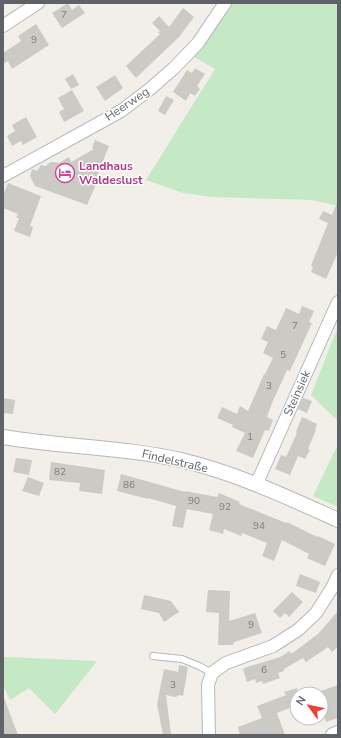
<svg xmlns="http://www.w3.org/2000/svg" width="341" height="738" viewBox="0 0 341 738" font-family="'Nunito Sans',sans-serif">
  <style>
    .green { fill: #c5e8c5 }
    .building { fill: #cccac5 }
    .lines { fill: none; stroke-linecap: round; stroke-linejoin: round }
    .service-casing { stroke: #b5b8bc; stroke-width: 8 }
    .minor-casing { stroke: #b5b8bc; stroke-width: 14 }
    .tertiary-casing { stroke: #b5b8bc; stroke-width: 16 }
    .service { stroke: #fff; stroke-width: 6 }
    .minor { stroke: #fff; stroke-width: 12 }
    .tertiary { stroke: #fff; stroke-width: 14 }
    .labels { text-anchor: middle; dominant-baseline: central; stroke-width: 3; stroke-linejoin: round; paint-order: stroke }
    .number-label { font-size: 10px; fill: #7a7d7f }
    .street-label { font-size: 12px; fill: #5f6368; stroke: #fff }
    .hotel-label { font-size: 12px; font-weight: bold; fill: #b23c85; stroke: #fff; text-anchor: start }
  </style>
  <rect width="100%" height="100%" fill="#f1efe8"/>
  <path class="green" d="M226 3H338V206L312 200 212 197 183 193 146 180 215 69 191 55Z
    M338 327V421L311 395Z
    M338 444V507L313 496Z
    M5 657 97 661 55 714 29 688 10 700 3 685V659Z"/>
  <path class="building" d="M68 3 72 10 79 5 85 13 62 28 52 13Z
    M183 8 194 17 179 37 136 78 126 66 160 34 158 33 160 31 152 23 159 16 169 27Z
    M36 24 49 45 12 69 8 61 3 64V53L21 41 18 36Z
    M195 68 205 74 197 86 200 89 195 96 190 93 186 101 173 92 187 70 192 73Z
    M73 74 79 85 71 89 65 79Z
    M115 75 123 88 105 101 96 87Z
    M72 90 84 111 64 122 59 112 64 109 58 98Z
    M166 96 174 100 165 115 158 111Z
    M26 117 37 137 23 145 21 141 12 146 7 136 15 131 12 125Z
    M95 140 109 146 95 181 97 182 87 205 35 186 30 176 32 169 37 171 41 165 46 166 50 162H53L59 163 69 157 71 162 94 149 92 148Z
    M8 183 41 196 30 226 33 227 30 237 14 231 19 218H16L18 214 3 208V196Z
    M338 200V252L326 279 311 272 313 267 311 266 328 223 319 219 323 211 332 215Z
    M302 306 314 311 309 322 312 323 290 371 287 370 272 403 267 417 273 420 269 431 265 430 253 458 236 451 245 433 232 427 233 425 217 418 222 407 237 414 240 406 248 411 264 374H265L273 358 263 353 268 342 261 339 267 326 276 330 286 308 299 314Z
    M3 398 15 400 13 414 3 413Z
    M303 398 312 401 307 413 298 409Z
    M302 417 317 424 315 429 316 430 308 449 310 450 305 459 298 456 290 475 275 469 281 455 286 457 297 433 296 432Z
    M16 458 32 460 29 475 13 472Z
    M51 462 105 470 102 494 79 491 80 483 49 480Z
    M121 474 185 492V491L217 497 219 493 240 502 239 504 286 523 287 522 317 537 318 536 335 544 325 566 307 558 309 554 282 540 274 561 262 556 267 543 242 533 241 536 224 529 223 534 209 530 213 514 187 509 183 528 172 526 176 506 148 498V499L117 491Z
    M28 477 44 483 39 496 22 491Z
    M300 574 320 582 316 593 296 586Z
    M208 590 230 591 229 621 255 613 262 633 234 642 233 645H218L219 613 206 612Z
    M292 592 303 602 289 617 285 613 280 618 273 611Z
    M144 595 171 601 179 612 164 622 159 613 141 609Z
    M338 611V647L332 652 328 647 306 662 303 658 284 669V671L278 673 280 678 263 684 262 681 256 683 255 679 247 682 243 669 247 667 280 657 290 651 291 654 318 634Z
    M179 665 188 667 183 696 179 695 176 697 166 695 171 735H163L157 704 164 669 178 672Z
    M338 685V718L326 722 321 710V691Z
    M297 688V705L277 713 285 735H240L238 727 262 718 257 706 286 695 284 692Z
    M3 698H4L18 735H3Z"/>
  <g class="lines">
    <defs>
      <path id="service" d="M153 656 182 659 199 666 212 673"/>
      <path id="minor" d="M3 26 38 3
        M3 176 121 111 150 89 174 68 198 43 225 3
        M256 485 338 302
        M209 735 208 685 212 673 226 663 273 646 298 630 316 613 332 588 338 575"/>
      <path id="tertiary" d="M3 437C62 447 123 447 181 460 236 473 287 497 338 520
        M333 735 338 733"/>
    </defs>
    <use href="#service" class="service-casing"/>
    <use href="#minor" class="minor-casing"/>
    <use href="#tertiary" class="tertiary-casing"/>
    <use href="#service" class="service"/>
    <use href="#minor" class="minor"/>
    <use href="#tertiary" class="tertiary"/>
  </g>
  <defs>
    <symbol id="hotel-ring" viewBox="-11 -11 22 22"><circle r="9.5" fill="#fff" stroke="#d1479c" stroke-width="1.5"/><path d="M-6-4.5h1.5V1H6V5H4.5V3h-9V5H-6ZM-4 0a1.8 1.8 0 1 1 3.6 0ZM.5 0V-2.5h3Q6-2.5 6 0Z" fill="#d1479c"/></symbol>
  </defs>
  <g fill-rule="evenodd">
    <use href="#hotel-ring" x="54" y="162" width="22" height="22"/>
  </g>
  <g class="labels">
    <g class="number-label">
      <text x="64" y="15">7</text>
      <text x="34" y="40">9</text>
      <text x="295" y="326">7</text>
      <text x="283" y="355">5</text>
      <text x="269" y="386">3</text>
      <text x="250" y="437">1</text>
      <text x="60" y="472">82</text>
      <text x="129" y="485">86</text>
      <text x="194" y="501">90</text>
      <text x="225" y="507">92</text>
      <text x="259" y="526">94</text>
      <text x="251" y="625">9</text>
      <text x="264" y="670">6</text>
      <text x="173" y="685">3</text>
    </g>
    <g class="street-label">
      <text transform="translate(127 104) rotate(-34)">Heerweg</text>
      <text transform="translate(297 393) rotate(-66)">Steinsiek</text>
      <text transform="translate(175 461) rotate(13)">Findelstraße</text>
    </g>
    <g class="hotel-label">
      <text x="79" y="166">Landhaus<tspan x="79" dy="14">Waldeslust</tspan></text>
    </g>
  </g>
  <rect width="341" height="738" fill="none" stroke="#5f6368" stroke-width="8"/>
  <g transform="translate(309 706) rotate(303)"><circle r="19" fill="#ffffff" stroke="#bfc1c3"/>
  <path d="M0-3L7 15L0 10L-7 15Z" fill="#ea4335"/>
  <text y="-6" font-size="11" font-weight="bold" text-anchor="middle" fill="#5f6368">N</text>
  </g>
</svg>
